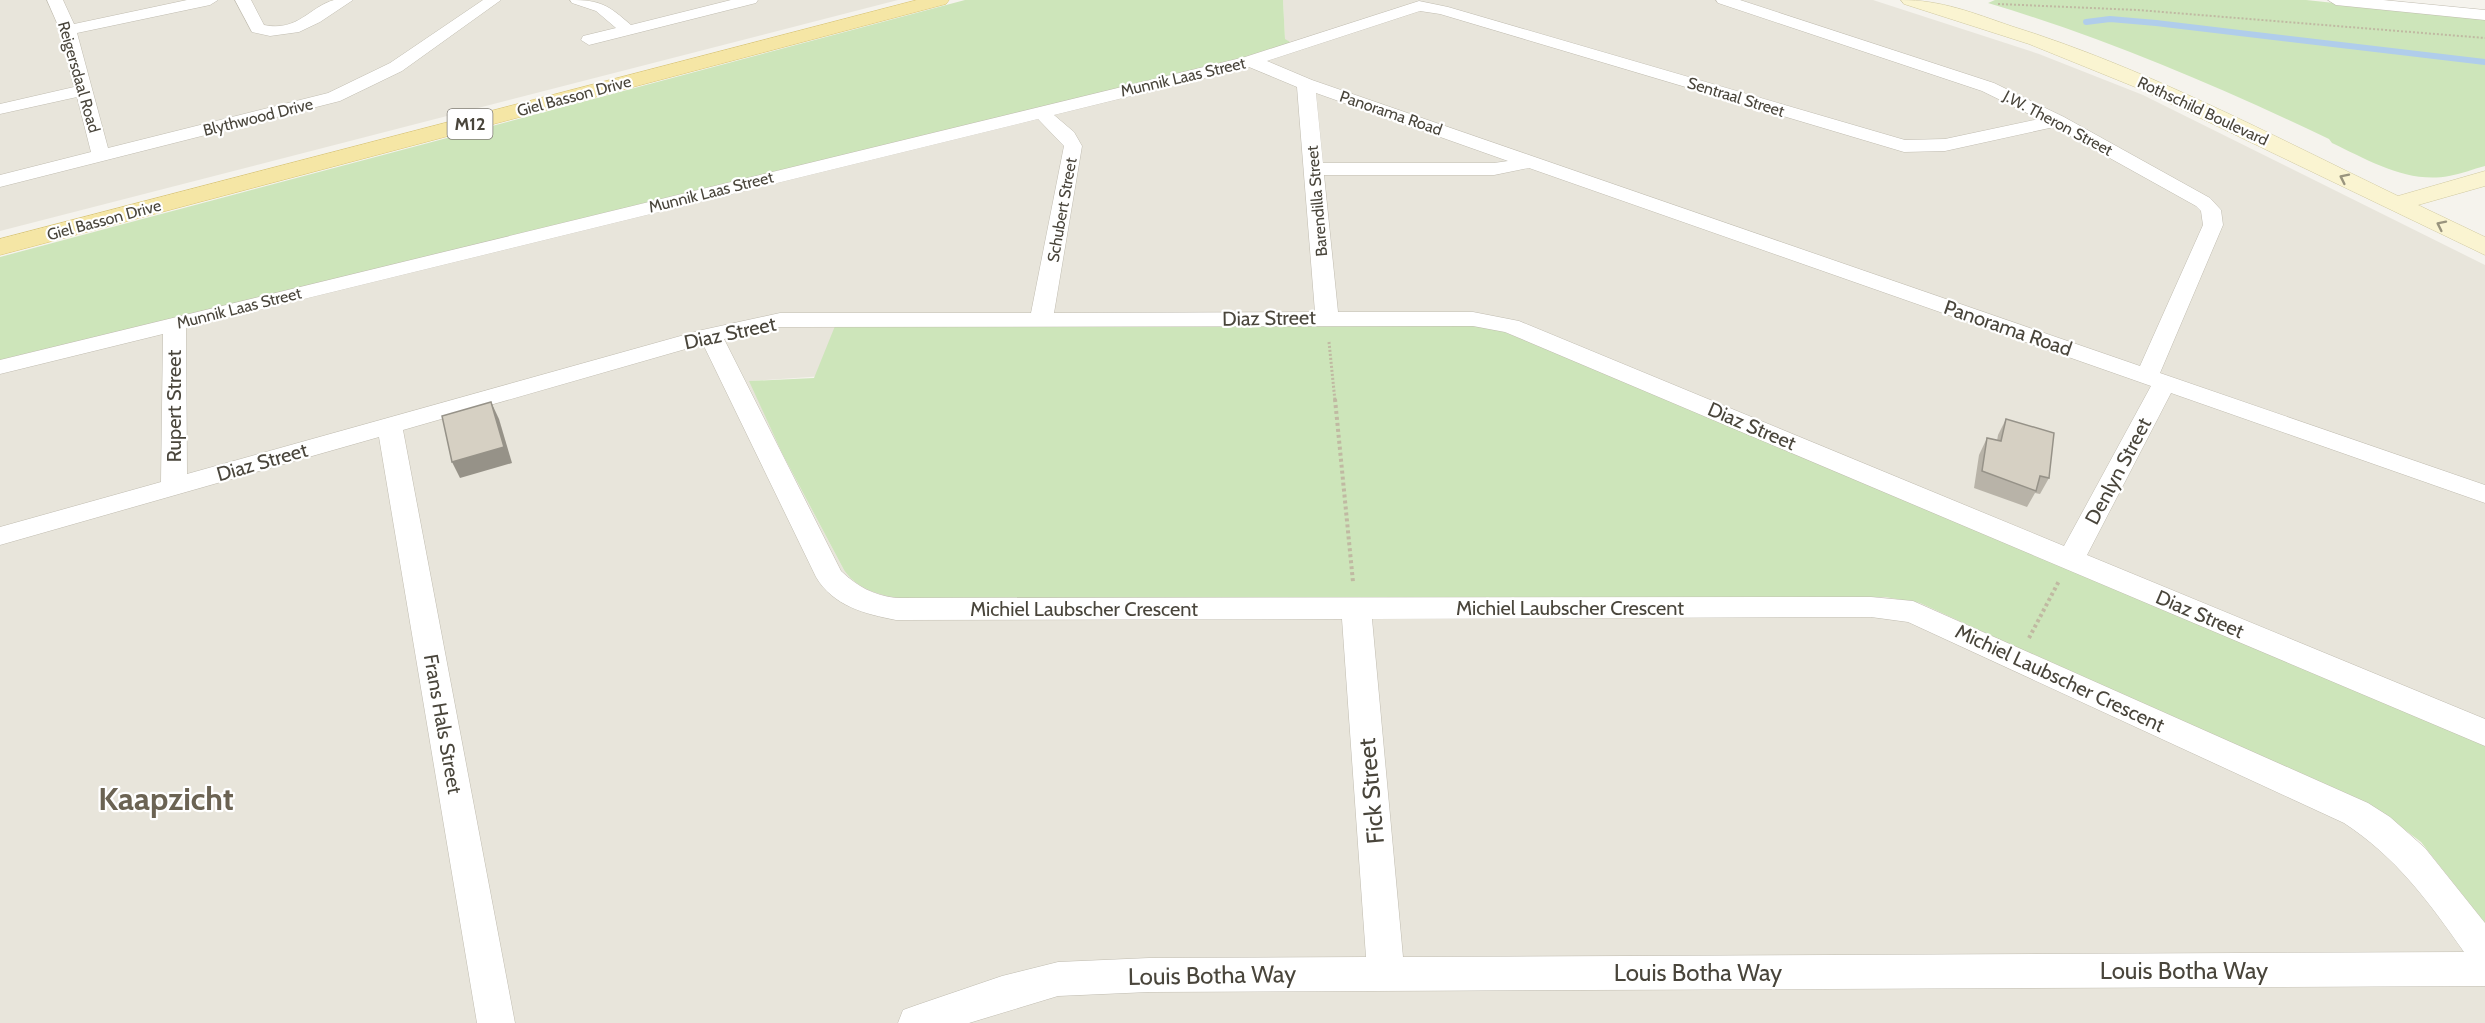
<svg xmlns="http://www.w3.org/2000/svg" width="2485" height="1023" viewBox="0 0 2485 1023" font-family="Cabin,sans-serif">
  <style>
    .residential { fill: #e8e5db }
    .green { fill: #cde5ba }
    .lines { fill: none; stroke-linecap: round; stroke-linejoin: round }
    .stream { stroke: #b0cdeb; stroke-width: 6 }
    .street-casing { stroke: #c0bcb0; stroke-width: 1 }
    .secondary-casing { stroke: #d0c9a1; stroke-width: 1 }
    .primary-casing { stroke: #dac676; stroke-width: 1 }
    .path-far2 { stroke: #c0b9a2; stroke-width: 2; stroke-dasharray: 2 2; stroke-linecap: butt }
    .path-far1 { stroke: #c0b9a2; stroke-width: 3; stroke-dasharray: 2 2; stroke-linecap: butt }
    .path { stroke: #c0b9a2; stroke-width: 4; stroke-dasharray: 3 3; stroke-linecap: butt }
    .street { fill: #fff; fill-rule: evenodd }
    .secondary { fill: #faf4d1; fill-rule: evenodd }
    .primary { fill: #f5e6a5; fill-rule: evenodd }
    .wall { fill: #b8b3a8 }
    .shaded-wall { fill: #969288 }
    .building { fill: #d6d0c3; stroke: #969288; stroke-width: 1.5 }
    .oneway { stroke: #99947e }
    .labels { text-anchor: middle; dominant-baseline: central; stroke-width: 4.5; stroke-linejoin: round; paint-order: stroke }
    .far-street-label { font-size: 16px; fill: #49453b; stroke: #fff }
    .shield { fill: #fff; stroke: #807d76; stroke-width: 1.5 }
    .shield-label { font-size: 18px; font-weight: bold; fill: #49453b }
    .street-label { font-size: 20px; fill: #49453b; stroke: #fff }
    .near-street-label { font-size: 24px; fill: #49453b; stroke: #fff }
    .near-district-label { font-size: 32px; font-weight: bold; fill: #6b6353; stroke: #fff }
  </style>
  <rect width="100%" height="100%" fill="#f5f3ed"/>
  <path class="residential" d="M0 0H898L0 231Z
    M1283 0H1873L2039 54 2143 95 2485 265V743L1500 330 750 381 782 453 844 570 907 599 1885 597 1920 603 2370 807 2405 829 2434 856 2485 923V1023H0V360L1291 42 1285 40Z"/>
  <path class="green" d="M965 0H1283L1285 39 1292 43 1238 60 0 360V257Z
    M1995 0H2306L2485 19V166C2473 169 2461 174 2449 176 2408 184 2368 160 2332 143L2329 139C2218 86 2106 38 1988 3Z
    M1480 325 1500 330 2485 743V923L2421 842 2388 817 1920 603 1885 597 907 599C882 596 859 591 844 570L782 453 749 381 814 378 835 326Z"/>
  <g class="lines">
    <path class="stream" d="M2086 22 2110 19 2156 23 2485 62"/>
    <defs>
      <path id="street" d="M47 0H63L74 24 187 0H218L210 5 77 33 108 148 328 93 390 63 483 0H501L402 71 340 101 0 187V175L91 152 77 97 0 114V104L74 87 60 30Z
        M235 0H251L264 25C298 32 309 7 334 0 339 0 347 0 353 0L320 22 299 32 270 36 252 32Z
        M570 0C601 0 608 5 631 25L731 0H758L756 3 589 45 581 40 583 36 616 28 596 11 572 3Z
        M1716 0H1740L1994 83 2064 117 2210 198 2221 210 2223 225 2160 373 2485 485V503L2171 393 2087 555 2485 719V746L1505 332 1473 326 780 327 724 339 841 571C858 587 873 595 896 598L1871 597 1913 601 2368 803 2390 817 2425 848 2485 923V986L1149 992 1058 996 969 1023H898L903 1010 917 1005 1002 976 1058 962 1149 958 1366 957 1342 619 896 620C865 614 833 606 816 577L703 344 403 430 515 1023H477L379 437 0 545V527L161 482 163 334 0 374V360L1245 57 1419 1 1448 7 1905 140 1945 139 2039 119 1982 91 1718 3ZM1420 11 1440 14 1904 152 1945 151 2054 127 2196 206 2201 211 2203 225 2140 366 1312 80 1267 61ZM1249 67 1297 87 1315 312 1054 313 1082 146 1074 132 1054 115ZM1316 93 1508 161 1494 163H1323ZM1038 119 1064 146 1031 313H780L702 330 187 474 186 328ZM1529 168 2151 386 2064 546 1519 321 1473 312H1338L1324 175H1494ZM1871 617 1908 622 2344 823C2396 857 2429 902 2464 952L1403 957 1372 619Z
        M2328 0H2383L2485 10V20L2336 5Z"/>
      <path id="secondary" d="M1901 0C1942 0 1973 13 2011 26 2146 68 2271 135 2398 196L2485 171V186L2418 205 2485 237V255L2140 89 2029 44 1904 4Z"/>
      <path id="primary" d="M917 0H949L946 4 0 255V239Z"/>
    </defs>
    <use href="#street" class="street-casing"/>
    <use href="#secondary" class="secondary-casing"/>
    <use href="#primary" class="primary-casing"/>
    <path class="path-far2" d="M1998 4 2138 10 2485 38"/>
    <path class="path-far1" d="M1329 342 1335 401"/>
    <path class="path" d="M1335 399 1353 582
      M2029 638 2059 581"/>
    <use href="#street" class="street"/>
    <use href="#secondary" class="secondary"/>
    <use href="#primary" class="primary"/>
  </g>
  <path class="wall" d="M2006 419 2049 478 2040 494 2035 493 2027 507 1974 488 1979 455 1987 438 1997 441 1998 435Z"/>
  <path class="shaded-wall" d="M491 402 499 419 512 463 460 478 452 462Z"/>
  <path class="building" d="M491 402 504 447 452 462 442 416Z
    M2006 419 2054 433 2049 478 2040 476 2036 491 1982 471 1987 438 2001 441Z"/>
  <defs><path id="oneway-chevron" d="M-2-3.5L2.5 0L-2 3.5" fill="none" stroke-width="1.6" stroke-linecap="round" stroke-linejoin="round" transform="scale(1.5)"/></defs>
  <g class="oneway">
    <use href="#oneway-chevron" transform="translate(2344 178) rotate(-154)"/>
    <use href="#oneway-chevron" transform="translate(2441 225) rotate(-154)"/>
  </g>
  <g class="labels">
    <g class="far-street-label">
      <text transform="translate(79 77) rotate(74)">Reigersdaal Road</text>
      <text transform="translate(1183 77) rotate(-13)">Munnik Laas Street</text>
      <text transform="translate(574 96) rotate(-15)">Giel Basson Drive</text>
      <text transform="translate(1736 97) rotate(17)">Sentraal Street</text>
      <text transform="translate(2203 111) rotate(25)">Rothschild Boulevard</text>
      <text transform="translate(1391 113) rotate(19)">Panorama Road</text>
      <text transform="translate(258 117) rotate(-14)">Blythwood Drive</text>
      <text transform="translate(2058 123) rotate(28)">J.W. Theron Street</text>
      <text transform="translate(711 192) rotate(-14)">Munnik Laas Street</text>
      <text transform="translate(1317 201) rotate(-95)">Barendilla Street</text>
      <text transform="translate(1062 210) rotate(-80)">Schubert Street</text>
      <text transform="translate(104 220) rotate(-15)">Giel Basson Drive</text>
      <text transform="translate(239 308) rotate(-14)">Munnik Laas Street</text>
    </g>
    <rect class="shield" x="447.5" y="109" width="45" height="30" rx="4.5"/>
    <g class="shield-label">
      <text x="470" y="124">M12</text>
    </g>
    <g class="street-label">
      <text transform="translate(1269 318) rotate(-1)">Diaz Street</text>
      <text transform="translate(2008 328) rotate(19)">Panorama Road</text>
      <text transform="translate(730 333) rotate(-12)">Diaz Street</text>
      <text transform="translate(174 406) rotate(-90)">Rupert Street</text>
      <text transform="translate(1752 426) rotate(23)">Diaz Street</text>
      <text transform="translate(262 462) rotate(-16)">Diaz Street</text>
      <text transform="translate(2118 471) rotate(-62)">Denlyn Street</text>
      <text x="1570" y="608">Michiel Laubscher Crescent</text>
      <text x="1084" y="609">Michiel Laubscher Crescent</text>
      <text transform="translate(2200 614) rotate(23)">Diaz Street</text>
      <text transform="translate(2060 678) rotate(25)">Michiel Laubscher Crescent</text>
      <text transform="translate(443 724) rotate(80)">Frans Hals Street</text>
    </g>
    <g class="near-street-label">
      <text transform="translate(1371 791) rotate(-95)">Fick Street</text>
      <text x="2184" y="970">Louis Botha Way</text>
      <text x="1698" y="972">Louis Botha Way</text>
      <text transform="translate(1212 975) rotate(-1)">Louis Botha Way</text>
    </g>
    <g class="near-district-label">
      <text x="166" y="798">Kaapzicht</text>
    </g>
  </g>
</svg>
